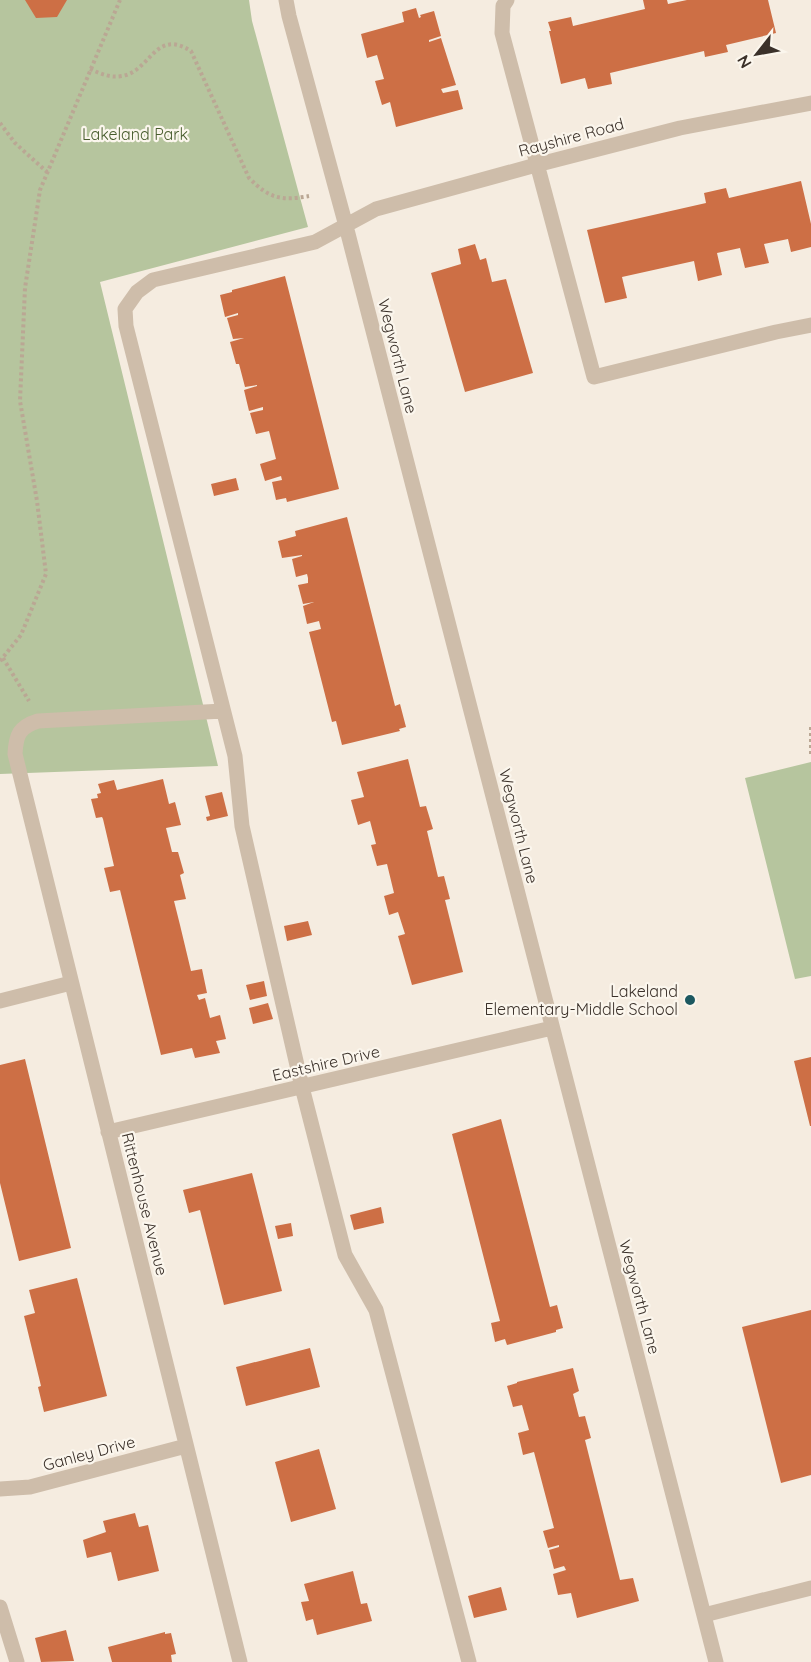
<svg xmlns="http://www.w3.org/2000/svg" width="811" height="1662" viewBox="0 0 811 1662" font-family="Quicksand,sans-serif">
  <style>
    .green { fill: #b6c59e }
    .building { fill: #cd6f45 }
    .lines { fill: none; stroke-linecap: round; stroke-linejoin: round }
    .path { stroke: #baa794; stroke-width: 4; stroke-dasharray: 3 3; stroke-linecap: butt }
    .minor { stroke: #cebdaa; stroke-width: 15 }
    .poi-dot { fill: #1c5860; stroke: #fbf6ed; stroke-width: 2 }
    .labels { text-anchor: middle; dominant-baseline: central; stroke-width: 4.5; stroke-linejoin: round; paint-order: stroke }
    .park-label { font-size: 16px; fill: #475c2c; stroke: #fbf6ed }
    .street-label { font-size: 16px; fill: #3b312a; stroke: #fbf6ed }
    .poi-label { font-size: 16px; fill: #3b312a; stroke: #fbf6ed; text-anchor: end }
  </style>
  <rect width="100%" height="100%" fill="#f5ece0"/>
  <path class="green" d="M0 0H249L252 21 308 227 100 282 218 766 0 774Z
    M811 762V976L795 979 745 778Z"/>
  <path class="building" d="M25 0H67L57 17 36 18Z
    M643 0H667L668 4 687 0H768L776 33 726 45 728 52 705 57 704 51 610 73 612 84 588 89 585 78 561 84 549 31H551L548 22 571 17 573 26 645 9Z
    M416 8 419 18 421 17 420 15 434 11 441 36 429 40V42L441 38 456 85 441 89 443 93 458 90 463 109 396 127 390 102 382 105 375 81 384 79 377 55 367 58 361 34 404 22 402 12Z
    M801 181 811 224V247L791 252 788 239 764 244 769 263 745 268 740 248 717 253 722 275 698 281 694 261 622 277 627 298 605 303 587 230 706 203 704 193 726 188 729 198Z
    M475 244 480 260 486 258 492 282 506 279 533 373 465 392 431 273 461 264 458 249Z
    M285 276 339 489 287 502 286 498 276 500 272 482 282 480 281 476 265 481 260 464 276 459 269 431 256 434 250 413 263 410V407L249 411 244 390 257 386V385L245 387 239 364H236L230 342 244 338 233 339 227 318 238 315V313L225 317 220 295 232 292V290Z
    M236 478 239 490 214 496 211 484Z
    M347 517 395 706 400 704 406 727 399 729 400 731 342 745 336 721 332 722 309 632 321 629 319 621 307 624 303 606 314 602 303 604 298 585 308 583V578L307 574 296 577 292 559 302 556V555L282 558 278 541 296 536 295 531Z
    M408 759 420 807 426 806 433 829 427 831 438 877 444 876 450 899 445 900 463 972 412 985 398 936 405 934 398 912 389 915 384 896 394 893 387 864 377 866 371 845 376 844 370 821 358 825 351 800 364 797 357 772Z
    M163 779 169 804 175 802 181 825 166 828 172 852H178L184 873 180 875 186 899 174 901 180 925 191 971 202 969 207 993 197 995 199 1000 205 998 210 1018 220 1015 226 1039 216 1041 220 1053 195 1058 192 1048 161 1055 120 890 110 892 104 868 114 866 103 819 102 817 96 818 91 799 98 798 97 794 101 793 98 784 114 780 117 790Z
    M222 792 228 816 207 821 206 817 210 816 205 796Z
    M308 921 312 935 287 941 284 926Z
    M264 981 267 996 250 1000 246 985Z
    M268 1003 273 1019 253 1024 249 1008Z
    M811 1057V1126H810L794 1061Z
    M25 1059 71 1248 19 1261 0 1183V1065Z
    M501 1119 550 1307 557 1305 563 1328 556 1330V1332L507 1345 505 1339 495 1342 491 1323 500 1321 452 1134Z
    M252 1173 282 1291 224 1305 200 1210 189 1213 183 1190Z
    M381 1207 384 1223 354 1230 350 1215Z
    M291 1223 293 1236 278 1239 275 1226Z
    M77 1278 107 1396 44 1412 38 1387 41 1386 24 1316 35 1313 29 1290Z
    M811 1310V1475L781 1483 742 1327Z
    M310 1348 320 1387 246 1406 236 1367Z
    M573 1368 579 1391 573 1394 579 1417 585 1416 591 1438 585 1440 620 1580 633 1578 639 1601 577 1618 571 1593 558 1595 553 1574 566 1570 564 1566 554 1569 549 1550 559 1547V1545L548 1548 543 1531 554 1528 534 1452 523 1455 518 1433 529 1430 522 1405 513 1407 507 1386 517 1383V1382Z
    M319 1449 336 1509 291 1522 275 1462Z
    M135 1513 139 1527 148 1525 159 1571 118 1581 111 1552 87 1558 83 1540 106 1532 103 1521Z
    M353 1571 361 1604 367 1603 372 1621 317 1635 313 1619 306 1621 301 1602 309 1601 304 1584Z
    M501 1587 507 1610 474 1618 468 1596Z
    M66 1630 74 1661 41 1662 35 1638Z
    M165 1632V1634L171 1633 176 1654 171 1655 172 1662H112L108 1647Z"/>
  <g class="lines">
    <path class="path" d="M90 69C101 74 110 78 122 76 151 71 155 28 191 51L249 178C270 199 281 201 309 196
      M0 123 15 143 47 172
      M3 658 29 701
      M0 661 21 635 46 574 37 501 20 401 25 288 40 190 120 0
      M811 727V754"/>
    <path class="minor" d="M286 0 289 16 346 226 716 1662
      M507 0 503 6 502 33 594 377 776 332 811 325
      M223 711 38 721C19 727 16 735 15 754L240 1662
      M0 1001 71 983
      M108 1132 552 1028
      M0 1489 30 1487 186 1446
      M0 1607 17 1662
      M704 1615 811 1588
      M469 1662 376 1310 345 1255 302 1087 242 826 235 756 126 326 125 309 137 292 153 280 315 242 376 209 536 165 680 128 811 103"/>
  </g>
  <circle class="poi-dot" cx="690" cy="1000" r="6"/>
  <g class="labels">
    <g class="park-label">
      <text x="135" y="134">Lakeland Park</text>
    </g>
    <g class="street-label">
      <text transform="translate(571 137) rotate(-15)">Rayshire Road</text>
      <text transform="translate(398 356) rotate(76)">Wegworth Lane</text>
      <text transform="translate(519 826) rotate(76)">Wegworth Lane</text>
      <text transform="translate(326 1063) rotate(-13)">Eastshire Drive</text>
      <text transform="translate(145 1204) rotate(76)">Rittenhouse Avenue</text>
      <text transform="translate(640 1297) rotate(75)">Wegworth Lane</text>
      <text transform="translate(89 1453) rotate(-15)">Ganley Drive</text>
    </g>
    <g class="poi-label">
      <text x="678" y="991">Lakeland<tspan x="678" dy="18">Elementary-Middle School</tspan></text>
    </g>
  </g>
  <g transform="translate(757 54) rotate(239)" stroke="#fbf6ed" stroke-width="4.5" paint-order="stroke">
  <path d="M0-4.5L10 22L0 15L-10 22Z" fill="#3b312a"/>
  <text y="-9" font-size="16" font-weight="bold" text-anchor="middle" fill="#3b312a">N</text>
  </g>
</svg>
